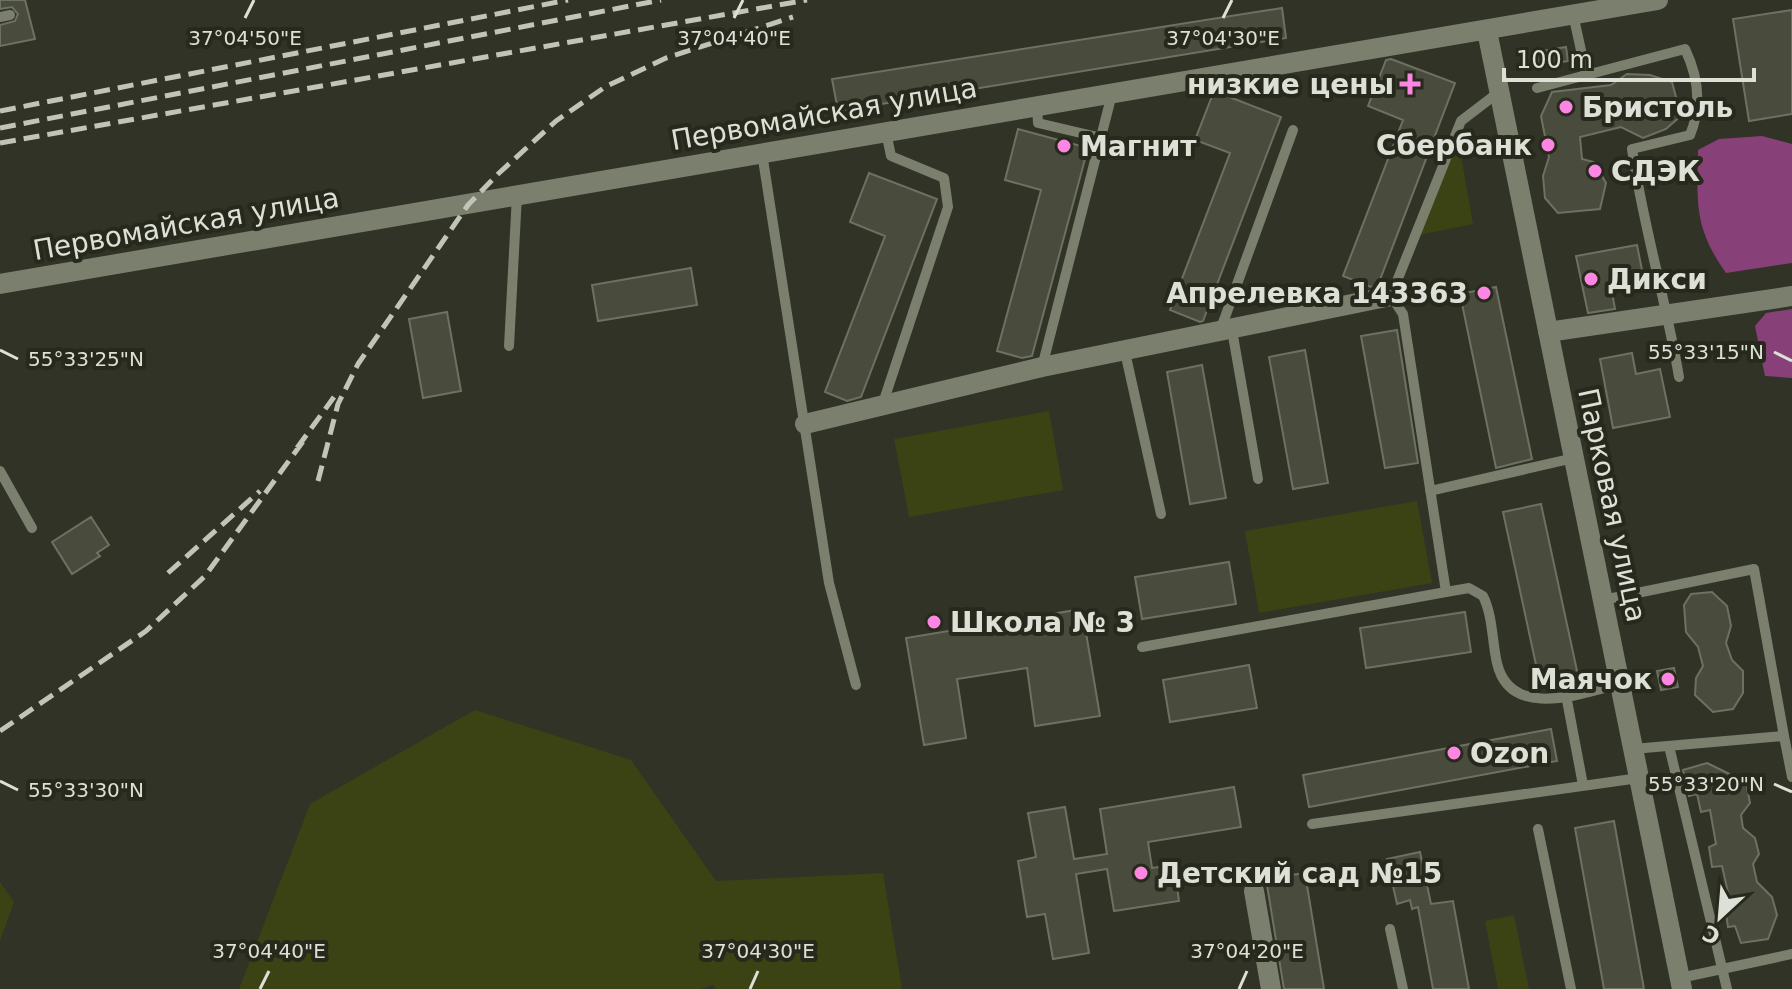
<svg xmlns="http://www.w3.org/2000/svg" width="1792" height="989" viewBox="0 0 1792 989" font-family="'DejaVu Sans',sans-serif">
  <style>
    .green { fill: #3b4315 }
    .water { fill: #884079 }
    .building { fill: #494c3d; stroke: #6d7161; stroke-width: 2 }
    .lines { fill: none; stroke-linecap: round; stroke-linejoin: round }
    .lane { stroke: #7b7f6e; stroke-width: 10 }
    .street { stroke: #7b7f6e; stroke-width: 20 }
    .rail { stroke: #c1c4b9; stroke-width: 5; stroke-dasharray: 16 8; stroke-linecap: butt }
    .ticks { fill: none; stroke: #dde0d6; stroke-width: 3 }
    .poi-dot { fill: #fd86e3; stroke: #26291b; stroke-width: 3 }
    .labels { text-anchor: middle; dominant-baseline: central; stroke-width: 8; stroke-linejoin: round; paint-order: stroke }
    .poi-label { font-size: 28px; font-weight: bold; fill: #dde0d6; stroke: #26291b; text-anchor: start }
    .street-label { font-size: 28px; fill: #dde0d6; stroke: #26291b }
    .ticks-label { font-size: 20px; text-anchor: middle; fill: #dde0d6; stroke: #26291b; stroke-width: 8; stroke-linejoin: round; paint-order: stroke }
  </style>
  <rect width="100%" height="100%" fill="#303325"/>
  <path class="green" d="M1458 139 1473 224 1419 235Z
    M1049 411 1063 490 909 517 894 439Z
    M1417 501 1432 583 1259 613 1245 531Z
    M475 710 631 760 716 881 883 873 902 989H716L713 985 701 989H239L310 804Z
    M0 882 14 902 0 941Z
    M1514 915 1529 989H1498L1485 921Z"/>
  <path class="water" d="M1762 136 1792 144V263L1726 273C1694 228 1697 203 1698 150L1719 139Z
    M1792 309V378L1765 376 1755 326 1766 313Z"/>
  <path class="building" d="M0 0H25L35 39 0 46V25L15 21 18 14 12 7 0 9Z
    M1282 8 1286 38 838 111 832 79Z
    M1792 10V114L1749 121 1733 19Z
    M1566 47 1568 61 1539 66 1536 52Z
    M1391 59 1455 83 1378 285 1371 287 1343 276 1403 120 1368 106 1386 60Z
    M1627 74 1650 75 1672 82 1681 116 1666 129 1643 138 1621 127 1580 137 1582 159 1594 162 1606 183 1600 209 1558 213 1545 198 1543 176 1549 157 1541 116 1552 92 1611 85Z
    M1214 91 1281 117 1203 321 1200 322 1170 310 1230 153 1195 140Z
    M1018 129 1088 148 1032 356 1022 358 997 351 1041 190 1005 180Z
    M869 173 937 199 861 397 847 401 825 392 885 236 850 222Z
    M1637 245 1644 280 1611 287 1615 309 1588 313 1576 256Z
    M691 268 697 305 598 321 592 285Z
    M1496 287 1532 459 1496 468 1460 294Z
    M447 312 461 391 423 398 409 319Z
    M1397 330 1418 463 1385 468 1361 336Z
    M1305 350 1328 483 1293 489 1269 357Z
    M1632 353 1636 374 1660 369 1670 417 1613 428 1600 359Z
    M1202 365 1226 498 1190 504 1167 372Z
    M1541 504 1579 680 1541 688 1503 512Z
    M91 517 109 545 97 553 100 556 72 574 52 542Z
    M1229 562 1236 604 1142 619 1135 577Z
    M1712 592 1727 606 1731 626 1726 643 1732 660 1743 671V693L1733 709 1713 712 1695 695 1696 678 1703 666 1698 647 1686 632 1684 605 1691 594Z
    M1082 609 1100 716 1035 726 1027 668 957 679 966 738 924 745 906 638Z
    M1465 612 1471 652 1366 668 1360 628Z
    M1249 665 1257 708 1170 722 1163 680Z
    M1674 668 1678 687 1661 690 1657 671Z
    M1551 729 1557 761 1309 807 1303 775Z
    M1707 763 1746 782 1750 803 1741 815 1743 828 1755 838 1759 854 1753 864 1757 882 1772 897 1777 915 1768 939 1741 943 1735 926 1728 927 1725 907 1731 906 1722 866 1712 867 1709 847 1716 844 1710 810 1701 812 1697 794 1689 796 1683 770Z
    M1234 787 1241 827 1148 842 1152 868 1174 865 1179 901 1114 911 1107 869 1076 874 1089 953 1053 959 1045 914 1027 917 1018 861 1036 857 1028 813 1065 807 1074 859 1107 854 1100 809Z
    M1614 821 1644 989H1604L1575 828Z
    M1420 852 1431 904 1453 901 1469 989H1433L1418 907 1412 909 1410 900 1397 904 1387 859Z
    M1305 873 1324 989H1284L1266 879Z"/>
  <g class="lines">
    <path class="lane" d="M1573 14 1586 73
      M0 17 10 15
      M1537 88 1685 49C1698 76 1702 106 1690 135L1632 149C1643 226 1666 300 1679 377
      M1037 107 1038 123 1102 138
      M762 153 829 583 856 685
      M1232 330 1258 479
      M1220 331 1293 130
      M509 346 517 195
      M1125 352 1161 514
      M1042 367 1112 94
      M883 403 948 207 944 178 891 156 886 132
      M0 471 32 528
      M1430 491 1574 458
      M1446 592 1469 588 1483 596C1493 616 1492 642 1497 663 1510 720 1580 694 1620 684
      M1603 600 1754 569 1784 736 1633 749
      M1142 647 1446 592 1403 314 1391 296 1461 121 1499 92
      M1566 695 1583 785
      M1784 736 1792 777
      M1669 746 1727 989
      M1312 824 1639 778
      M1538 829 1571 989
      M1390 929 1403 989
      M1680 978 1792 954"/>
    <path class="street" d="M1487 31 1682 989
      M0 284 1658 0
      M1548 332 1792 296
      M805 424 1042 367 1391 296
      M1254 891 1271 989"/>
    <path class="rail" d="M0 111 568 0
      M0 128 661 0
      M0 143 807 0
      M297 448 334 397
      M318 481 338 404 358 364 468 205 498 174 556 121 605 87 666 58 793 17
      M168 573 260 491
      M0 731 146 631 205 576 304 440"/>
  </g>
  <path class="ticks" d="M245 18 254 0M734 18 743 0M1223 18 1232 0M0 350 18 359M1774 352 1792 361M0 781 18 790M1774 784 1792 792M260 989 269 971M750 989 758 971M1239 989 1247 971"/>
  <g class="poi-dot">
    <path d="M1406 72h8v8h8v8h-8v8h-8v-8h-8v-8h8z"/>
    <circle cx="1566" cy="107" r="8"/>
    <circle cx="1548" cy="145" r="8"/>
    <circle cx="1064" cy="146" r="8"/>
    <circle cx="1595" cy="171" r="8"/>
    <circle cx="1591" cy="279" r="8"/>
    <circle cx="1484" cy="293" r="8"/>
    <circle cx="934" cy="622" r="8"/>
    <circle cx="1668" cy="679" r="8"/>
    <circle cx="1454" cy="753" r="8"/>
    <circle cx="1141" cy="873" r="8"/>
  </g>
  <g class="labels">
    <g class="poi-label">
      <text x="1394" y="84" text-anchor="end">низкие цены</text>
      <text x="1582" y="107">Бристоль</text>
      <text x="1532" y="145" text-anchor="end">Сбербанк</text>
      <text x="1080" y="146">Магнит</text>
      <text x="1611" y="171">СДЭК</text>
      <text x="1607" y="279">Дикси</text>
      <text x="1468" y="293" text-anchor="end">Апрелевка 143363</text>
      <text x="950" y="622">Школа № 3</text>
      <text x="1652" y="679" text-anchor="end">Маячок</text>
      <text x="1470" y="753">Ozon</text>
      <text x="1157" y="873">Детский сад №15</text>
    </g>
    <g class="street-label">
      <text transform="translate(824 114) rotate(-10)">Первомайская улица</text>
      <text transform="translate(186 224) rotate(-10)">Первомайская улица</text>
      <text transform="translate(1612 505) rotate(78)">Парковая улица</text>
    </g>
  </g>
  <g class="ticks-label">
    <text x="734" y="45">37°04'40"E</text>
    <text x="1223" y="45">37°04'30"E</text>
    <text x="245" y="45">37°04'50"E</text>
    <text x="1706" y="359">55°33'15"N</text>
    <text x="86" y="366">55°33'25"N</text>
    <text x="1706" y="791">55°33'20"N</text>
    <text x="86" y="797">55°33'30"N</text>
    <text x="269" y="958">37°04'40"E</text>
    <text x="758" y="958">37°04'30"E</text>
    <text x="1247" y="958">37°04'20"E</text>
  </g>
  <g transform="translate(1720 917) rotate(206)" stroke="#26291b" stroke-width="6" paint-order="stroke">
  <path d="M0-6L14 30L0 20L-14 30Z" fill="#dde0d6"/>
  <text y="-12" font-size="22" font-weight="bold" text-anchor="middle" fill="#dde0d6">С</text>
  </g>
  <path d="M1504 68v12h250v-12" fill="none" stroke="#dde0d6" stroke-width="4"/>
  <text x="1516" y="68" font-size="24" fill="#dde0d6" stroke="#26291b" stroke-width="6" paint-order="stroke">100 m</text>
</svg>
